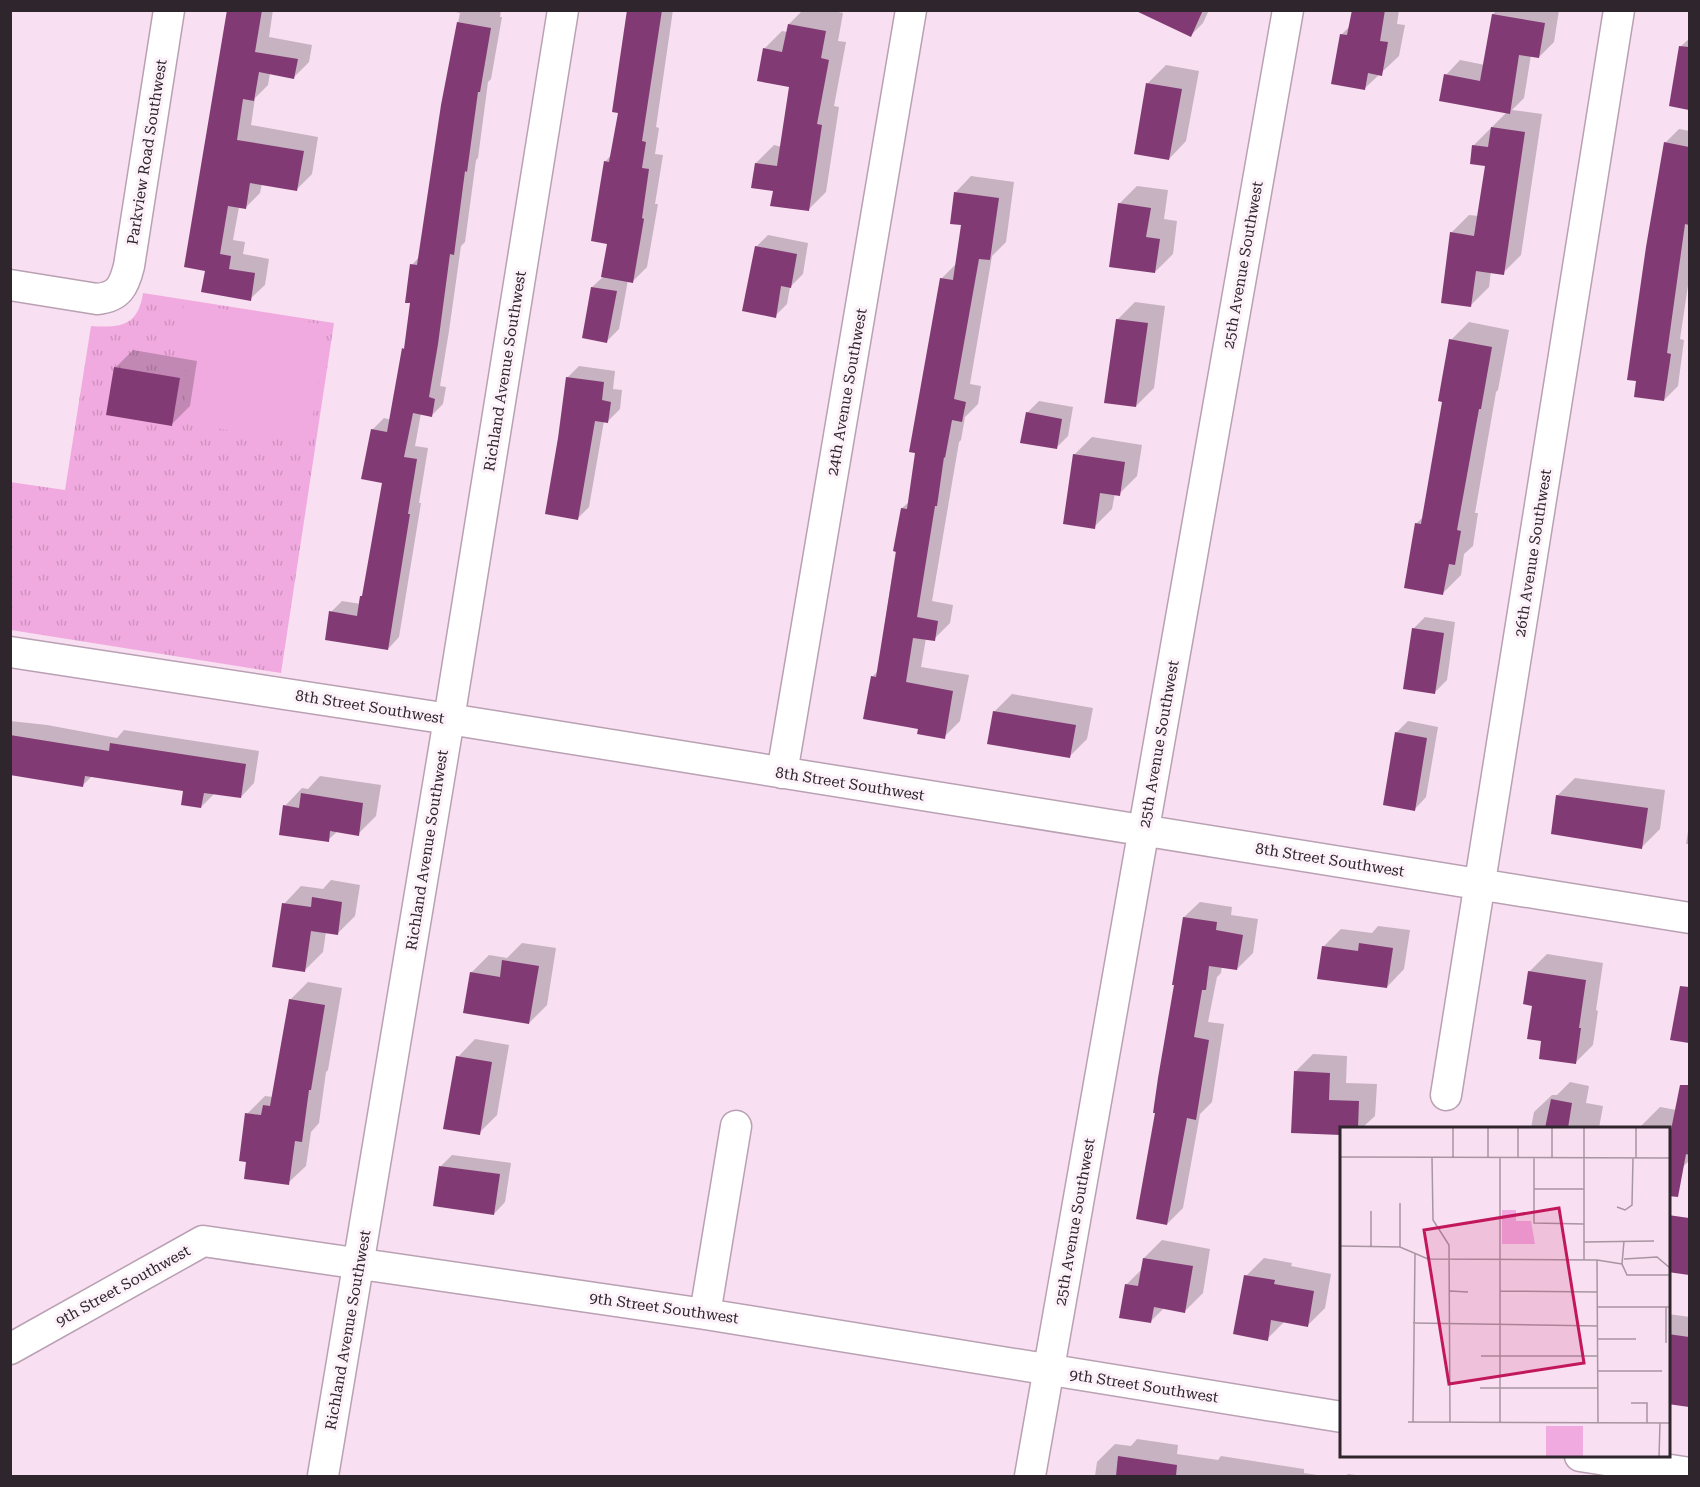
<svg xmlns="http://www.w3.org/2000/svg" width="1700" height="1487" viewBox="0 0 1700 1487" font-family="'Roboto Serif',serif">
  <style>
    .park { fill: url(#park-tufts) }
    .pitch { fill: #f1aadf }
    .shadow { fill: #0003 }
    .building { fill: #823a74 }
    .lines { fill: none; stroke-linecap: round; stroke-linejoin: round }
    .minor-casing { stroke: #b9a1b3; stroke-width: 33 }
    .minor { stroke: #fff; stroke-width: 30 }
    .labels { text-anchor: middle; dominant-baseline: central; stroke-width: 6; stroke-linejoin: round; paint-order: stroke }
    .street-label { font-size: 15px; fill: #2f252c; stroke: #fcf1f9 }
    .inset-road { fill: none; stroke: #a895a2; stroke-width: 1.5 }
    .view { fill: #c2185b; fill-opacity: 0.15; stroke: #c2185b; stroke-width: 3 }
    .inset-edge { fill: none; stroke: #2f252c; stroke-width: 3 }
  </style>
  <defs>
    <pattern id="park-tufts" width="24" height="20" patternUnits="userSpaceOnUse" patternTransform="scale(1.5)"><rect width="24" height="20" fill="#f1aadf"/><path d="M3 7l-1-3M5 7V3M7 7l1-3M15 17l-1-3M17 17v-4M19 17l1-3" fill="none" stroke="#cf92c0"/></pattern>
  </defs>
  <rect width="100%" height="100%" fill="#f8dff1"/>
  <path class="park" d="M143 293 334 323 281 673 11 630 10 482 65 490 91 326C121 328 138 326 143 293Z"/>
  <path class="pitch" d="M184 303 327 325 309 442 181 423 189 371 174 368Z"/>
  <path class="shadow" d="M228 10H273L269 37 312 45 309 62 294 77 270 73 268 85 255 98 251 125 318 137 312 174 297 189 262 183 260 193 245 208 239 207 233 240 245 242 243 254 269 259 265 285 250 299 206 269Z
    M447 10H501L500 17H502L491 79 488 82 478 158 476 160 465 242 461 246 449 331 440 386 446 387 443 404 432 415 421 413 415 446 428 448 419 503H421L399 637 388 649 331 612 342 601 361 604 364 595 384 482 372 430 384 418 391 420 404 349 406 347 412 302V265L420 256 442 105 460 13Z
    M629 10H673L656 127 659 128 655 154 663 155 655 204H658L647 267 633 281 628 280 619 329 607 341 592 287 603 277 609 243 605 162 612 154 620 112Z
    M803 10H829L843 13 838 41 846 42 834 106 839 107 826 192 808 210 774 190 756 163 774 145 782 147 791 86 764 49 782 31 787 32 789 24Z
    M1170 10H1209L1203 23 1191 35Z
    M1353 10H1399L1397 24 1405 25 1399 56 1365 88 1341 35 1351 25Z
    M1497 10H1559L1554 42 1539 57 1531 55 1524 98 1512 110 1542 114 1521 255 1503 273 1491 271 1489 287 1471 305 1451 233 1469 215 1479 216 1486 165 1474 145 1507 112 1446 75 1460 60 1485 65 1493 14Z
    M1690 38V109L1671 105 1680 47Z
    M1166 65 1199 71 1186 141 1169 159 1135 153 1148 83Z
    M1679 129 1690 131V272L1680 339 1684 340 1678 386 1664 400 1637 380 1665 143Z
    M971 176 1014 182 1006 242 992 256 970 384 981 386 978 404 965 417 961 440 959 442 932 601 953 605 950 623 934 639 926 638 921 667 969 675 960 721 944 737 872 677 878 671 902 508 909 502 941 279 957 263 962 224 955 193Z
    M1137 186 1168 190 1164 219 1177 221 1173 254 1155 272 1119 204Z
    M768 235 808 243 803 274 790 287 787 304 775 316 756 247Z
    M1135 302 1165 306 1154 388 1136 406 1117 320Z
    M1469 322 1509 330 1498 390 1496 392 1475 513H1478L1473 546 1464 554 1461 575 1443 593 1416 524 1424 516 1444 401 1451 340Z
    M133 350 197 361 190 406 172 424 115 368Z
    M579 366 615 371 613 389 622 390 620 409 608 421H604L589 507 577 519 559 438 567 378Z
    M1039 401 1073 407 1068 436 1056 448 1027 413Z
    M1092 437 1142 445 1137 476 1119 494 1115 493 1112 509 1094 527 1074 455Z
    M1425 617 1455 622 1447 680 1435 692 1413 629Z
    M1012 694 1093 708 1087 739 1069 757 994 712Z
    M10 721 47 725 117 738 124 730 259 751 254 783 241 797 215 793 201 807 184 789 92 776 82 786 10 770Z
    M1408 721 1438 727 1426 797 1415 809 1396 733Z
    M320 776 381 785 376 816 358 834 338 831 328 840 285 806 302 788 308 789Z
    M1575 778 1665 790 1660 829 1642 847 1557 796Z
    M1690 819V844H1686Z
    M331 880 360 885 355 916 337 934 326 932 323 952 305 970 284 904 301 886 323 889Z
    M1200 902 1232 907 1231 915 1258 919 1253 953 1237 969 1222 966 1221 973 1217 977 1208 1022 1224 1024 1212 1102 1200 1114 1183 1208 1167 1224 1157 1112 1184 917Z
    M1378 926 1410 930 1404 969 1387 987 1323 947 1341 929 1372 933Z
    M522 943 556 948 547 1005 529 1023 471 973 489 955 507 958Z
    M1547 954 1603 963 1596 1010 1598 1011 1593 1045 1575 1063 1543 1040 1534 1005 1529 972Z
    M308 982 342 988 328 1070 326 1072 319 1123 311 1132 306 1166 288 1183 248 1161 247 1114 265 1096 273 1097 290 1000Z
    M1690 996V1041L1672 1038 1677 1008Z
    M475 1039 509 1045 497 1115 479 1133 458 1057Z
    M1313 1054 1347 1056 1346 1083 1377 1084 1375 1116 1362 1128H1342V1133L1293 1131 1295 1072Z
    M1570 1082 1589 1086 1586 1103 1603 1106 1599 1128H1531L1534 1112 1552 1095H1557Z
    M1690 1103V1160L1668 1181V1128H1641L1642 1125 1660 1107 1682 1111Z
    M452 1155 511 1163 505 1202 494 1214 441 1166Z
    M1690 1219V1274L1668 1271 1686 1221 1689 1222Z
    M1162 1240 1210 1249 1203 1293 1185 1311 1164 1308 1151 1321 1126 1285 1142 1269 1144 1258Z
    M1264 1258 1292 1263 1291 1266 1331 1274 1325 1308 1307 1326 1285 1321 1267 1339 1246 1276Z
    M1668 1314 1690 1317V1406L1668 1402Z
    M1137 1439 1178 1445 1177 1454 1218 1460 1221 1456 1304 1469V1473L1324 1476H1095L1097 1462 1115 1444 1131 1446Z
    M1348 1474 1364 1476H1345Z"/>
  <path class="building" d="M227 10H262L255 52 298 59 294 79 259 72 254 101 243 99 237 140 304 151 297 191 250 183 246 209 228 206 220 254 231 256 229 269 255 273 251 301 201 292 205 271 184 267Z
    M627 10H662L642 141 646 142 642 168 649 169 642 218 644 219 633 283 601 277 607 244 591 241 604 161 609 162 618 113 612 112Z
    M1134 10H1203L1191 37Z
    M1352 10H1385L1380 41 1388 42 1382 76 1368 73 1365 90 1331 84 1340 34 1347 35Z
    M1492 14 1545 23 1539 58 1519 55 1510 114 1439 101 1444 74 1480 81Z
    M457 22 491 28 480 92H478L467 172 465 171 454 255 450 254 438 344 429 397 435 399 432 417 413 413 404 457 417 459 408 514H410L388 650 325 640 329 611 357 616 360 596H362L382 483 361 479 371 429 387 432 402 348 404 349 410 303H405L410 264 417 265 441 105Z
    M788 24 826 31 821 58 829 60 817 124 822 125 809 211 770 206 773 191 751 188 755 163 777 166 789 87 757 81 763 48 782 52Z
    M1679 46 1689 47V110L1669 106Z
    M1146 83 1182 89 1169 160 1134 154Z
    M1491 127 1525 132 1504 275 1476 271 1471 307 1441 303 1450 232 1474 236 1485 166 1470 164 1472 145 1488 147Z
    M1664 142 1689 147V225L1685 224 1667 353 1671 354 1664 401 1634 397 1636 381 1627 380 1646 247Z
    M954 192 999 198 990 260 979 259 954 399 966 402 962 422 952 420 945 458 944 457 937 506H935L917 617 938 621 935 641 913 638 906 682 953 691 945 739 917 734 918 729 863 719 871 676 876 677 896 552 893 551 901 508 907 509 915 453 909 452 940 278 953 280 961 225 950 224Z
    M1118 203 1151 208 1146 237 1160 239 1155 273 1109 267Z
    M755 246 797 254 791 288 781 286 776 318 742 311Z
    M591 287 617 291 607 343 582 338Z
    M1116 319 1148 323 1136 407 1104 403Z
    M1449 339 1492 347 1481 409H1479L1457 530 1461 531 1455 565 1449 564 1443 595 1404 588 1415 523 1421 524 1442 402 1438 401Z
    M114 367 180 378 172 426 106 415Z
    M566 377 604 382 602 400 611 402 608 423 595 421 578 520 545 514 558 438Z
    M1026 412 1062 419 1057 449 1020 443Z
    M1073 454 1125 462 1120 496 1100 493 1095 529 1063 524Z
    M1412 628 1444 633 1435 694 1403 689Z
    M993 711 1076 725 1070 758 987 744Z
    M1395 732 1427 738 1415 811 1383 805Z
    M10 735 109 751 110 743 246 764 241 798 204 793 201 808 181 805 183 791 85 776 83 787 10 775Z
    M301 793 363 803 359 836 330 831 329 842 279 835 283 805 299 808Z
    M1556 795 1648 808 1642 849 1551 834Z
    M312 897 342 902 338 935 311 931 305 972 272 967 282 903 311 907Z
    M1183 917 1217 922 1216 930 1243 935 1237 970 1209 966 1206 990H1202L1194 1037 1209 1040 1196 1120 1187 1118 1167 1225 1136 1219 1155 1113H1153L1158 1078 1174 985H1172Z
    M1359 943 1393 948 1387 988 1317 979 1322 946 1358 951Z
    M502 960 539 966 529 1024 463 1013 470 972 500 977Z
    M1528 971 1586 980 1579 1028H1581L1576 1064 1539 1059 1541 1041 1527 1039 1532 1006 1523 1004Z
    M1680 986 1689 987V1043L1670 1040Z
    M289 999 325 1005 311 1090H309L302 1142 295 1141 289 1185 244 1179 246 1162 239 1161 245 1113 261 1115 263 1105 270 1106Z
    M456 1056 492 1062 480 1135 443 1129Z
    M1294 1071 1330 1073 1329 1100 1359 1101 1358 1128H1341V1135L1291 1133Z
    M1680 1085H1689V1155L1686 1154 1678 1197 1668 1196V1129L1671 1130Z
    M1551 1099 1572 1103 1568 1128H1545Z
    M439 1166 500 1174 494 1215 433 1206Z
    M1668 1215 1689 1218V1275L1668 1272Z
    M1143 1258 1193 1266 1185 1313 1154 1307 1151 1323 1119 1318 1125 1284 1138 1286Z
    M1244 1275 1275 1280 1274 1284 1314 1291 1308 1327 1271 1320 1268 1341 1233 1334Z
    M1668 1334 1689 1337V1407L1668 1404Z
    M1118 1456 1177 1465 1176 1476H1116Z"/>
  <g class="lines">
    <defs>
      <path id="minor" d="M10 285 97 299C119 297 124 286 129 266L169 10
        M10 652 449 719 1690 918
        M782 773 911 10
        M1446 1095 1619 10
        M705 1314 736 1126
        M10 1349 203 1241 705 1314 1342 1417
        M1580 1456 1690 1473
        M323 1476 449 719 563 10
        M1030 1476 1288 10"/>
    </defs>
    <use href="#minor" class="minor-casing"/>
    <use href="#minor" class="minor"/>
  </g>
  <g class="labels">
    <g class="street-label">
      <text transform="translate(147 152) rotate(-81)">Parkview Road Southwest</text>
      <text transform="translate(1243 265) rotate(-80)">25th Avenue Southwest</text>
      <text transform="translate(505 371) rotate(-81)">Richland Avenue Southwest</text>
      <text transform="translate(847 392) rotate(-80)">24th Avenue Southwest</text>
      <text transform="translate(1533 553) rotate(-81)">26th Avenue Southwest</text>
      <text transform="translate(370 707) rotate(9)">8th Street Southwest</text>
      <text transform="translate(1159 744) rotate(-80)">25th Avenue Southwest</text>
      <text transform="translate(850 784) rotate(9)">8th Street Southwest</text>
      <text transform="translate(427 850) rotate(-81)">Richland Avenue Southwest</text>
      <text transform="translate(1330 860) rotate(9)">8th Street Southwest</text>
      <text transform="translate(1075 1222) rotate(-80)">25th Avenue Southwest</text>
      <text transform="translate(123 1286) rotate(-29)">9th Street Southwest</text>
      <text transform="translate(664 1308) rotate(8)">9th Street Southwest</text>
      <text transform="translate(348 1330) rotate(-80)">Richland Avenue Southwest</text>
      <text transform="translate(1144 1386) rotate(9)">9th Street Southwest</text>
    </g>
  </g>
  <g transform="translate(1340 1127)">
    <rect width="330" height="330" fill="#f8dff1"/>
    <path d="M162 83H176V94H191L195 117H162ZM206 299H243V330H206Z" fill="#f1aadf"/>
    <path class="inset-road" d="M113 0V30M296 0V31M0 30 330 31M92 30 93 93 109 118 110 295M148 31V0M178 31V0M194 31V96L244 97M212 31V0M194 62H244M277 80 285 83 292 78 293 31M31 84V119M284 114 282 137 287 148H330M244 115 314 114M0 119 60 120 88 132 257 133 282 137M60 120V76M284 132 317 130 330 141M244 133V0M257 133 258 296M110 164 128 165M160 164 257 165M257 180H330M73 196 258 199M258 212H296M326 216V180M141 229H258M258 244H322M140 261H258M291 276H307V296M68 295 330 296M73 295 75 127M160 296V31M319 330 320 296"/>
    <path class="view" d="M219 81 244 236 109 257 84 103Z"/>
    <rect width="330" height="330" class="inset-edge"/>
  </g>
  <rect width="1700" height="1487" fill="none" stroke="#2f252c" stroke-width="24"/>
</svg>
